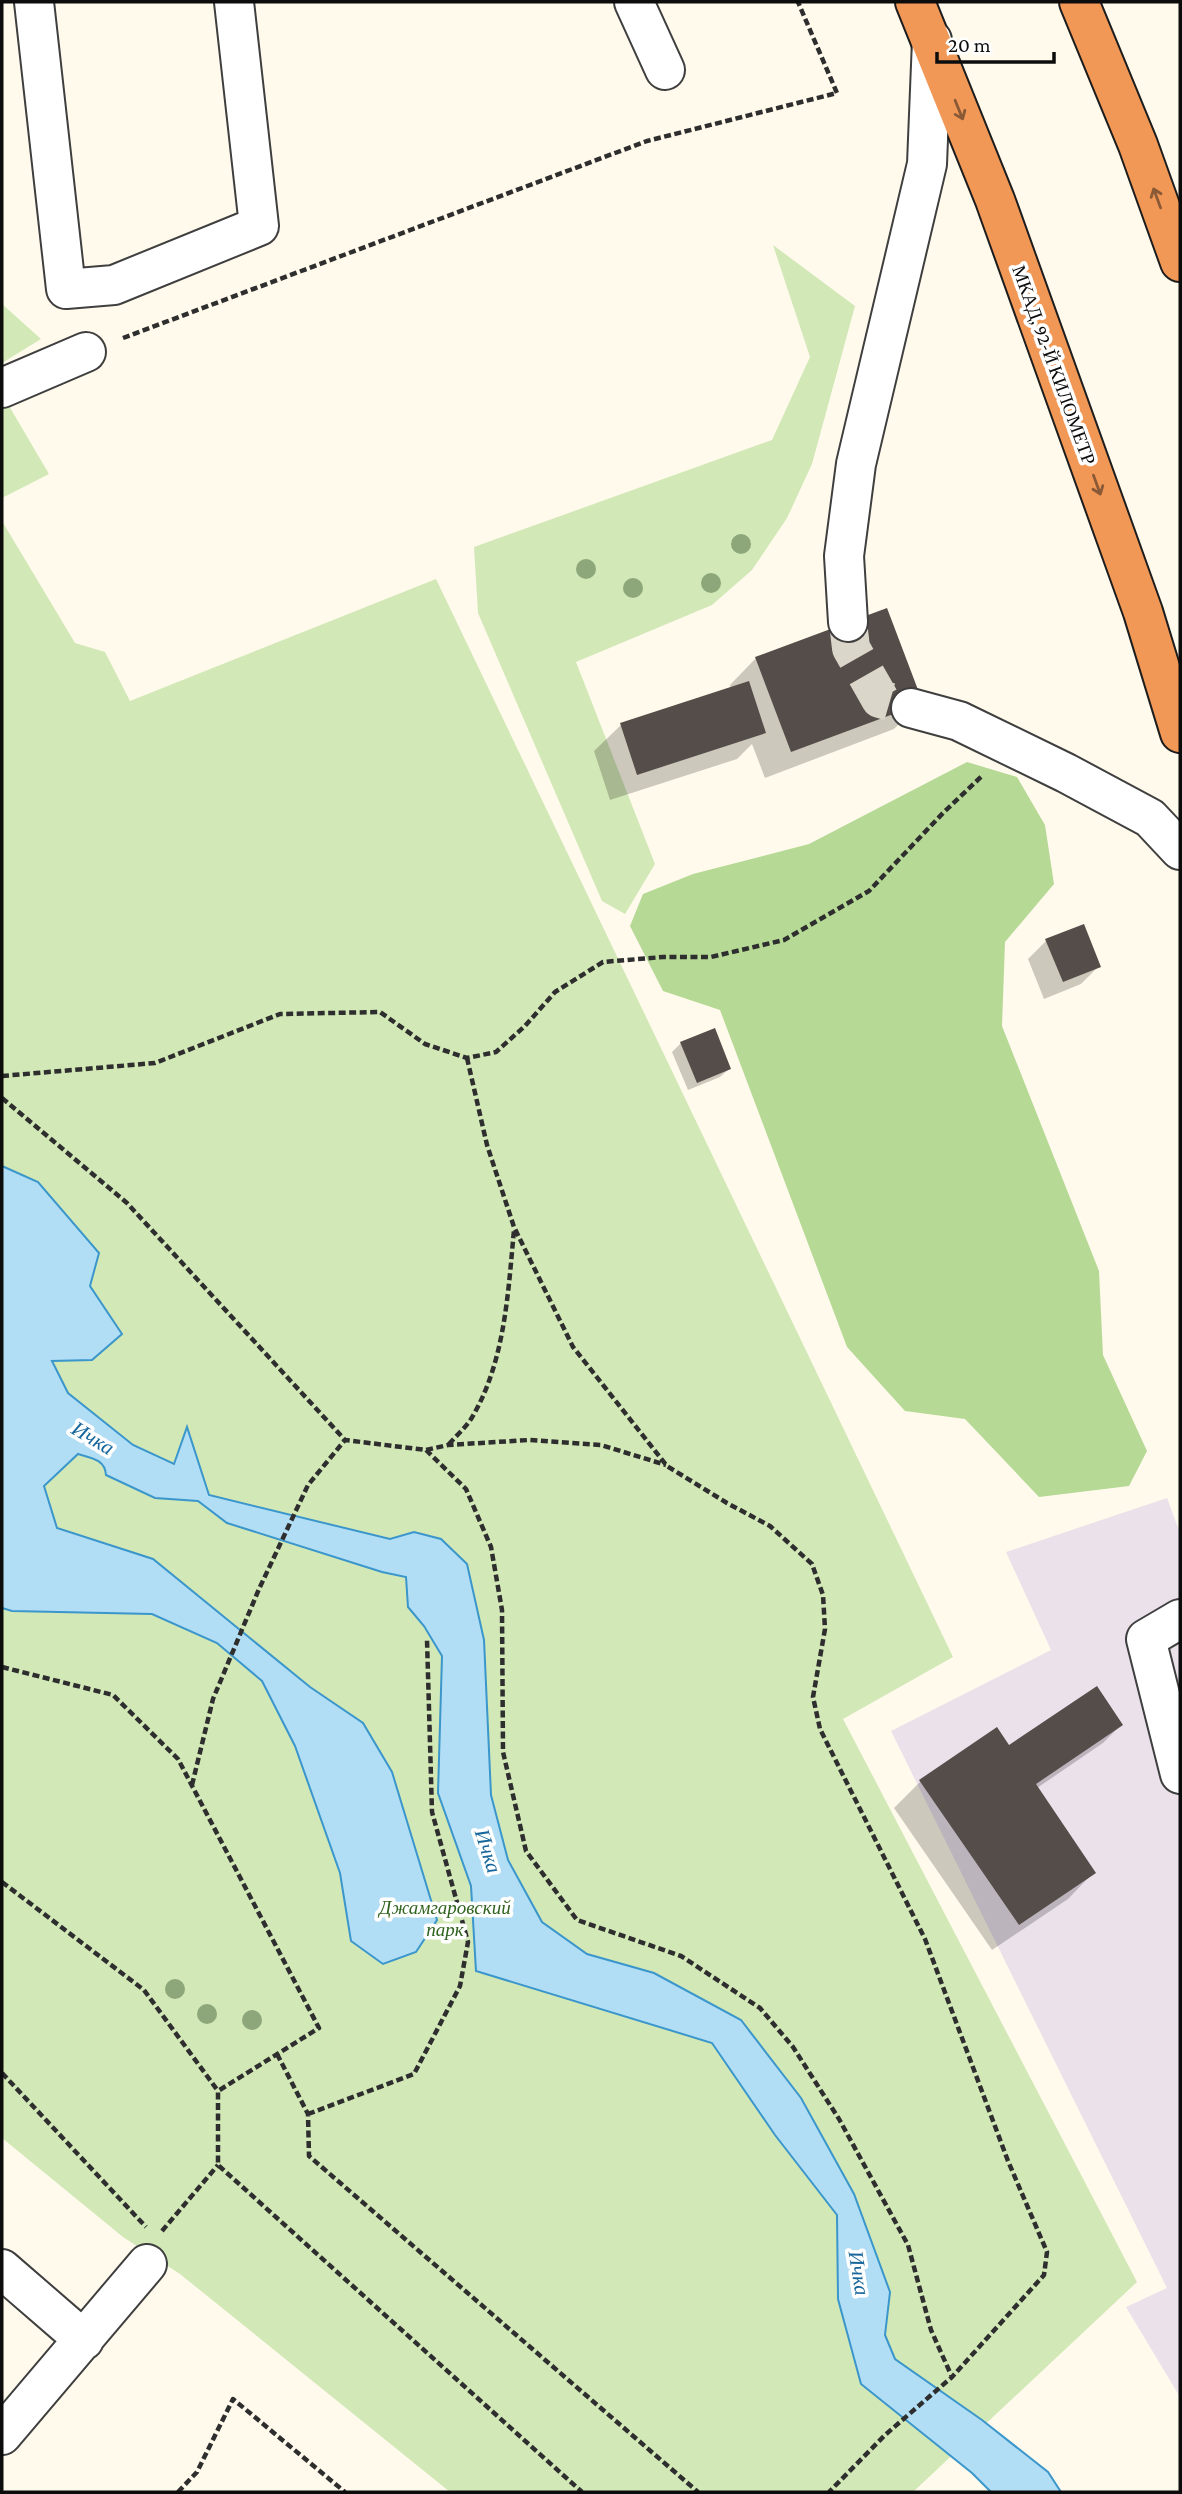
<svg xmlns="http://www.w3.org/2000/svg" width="1182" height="2494" viewBox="0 0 1182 2494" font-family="'Crimson Pro',serif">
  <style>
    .industrial { fill: #eae1eb }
    .green { fill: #d2e8b7 }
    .forest { fill: #b6d996 }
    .water { fill: #b2def5; stroke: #3a96cb; stroke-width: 2 }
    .shadow { fill: #0003 }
    .building { fill: #554d49 }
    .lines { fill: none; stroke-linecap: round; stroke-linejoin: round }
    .minor-tunnel { stroke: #dbd6ca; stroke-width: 38; stroke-dasharray: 38 19; stroke-linecap: butt }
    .minor-casing { stroke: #3f3f3f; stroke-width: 42 }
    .highway-casing { stroke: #1d1d1d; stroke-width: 42 }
    .path { stroke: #2e2e2e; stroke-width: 4.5; stroke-dasharray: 7 3.5; stroke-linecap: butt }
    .minor { stroke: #fff; stroke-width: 38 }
    .highway { stroke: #f29857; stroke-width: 38 }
    .tree { fill: #8da77b }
    .oneway { stroke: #8a5935 }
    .labels { text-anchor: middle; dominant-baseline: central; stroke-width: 7; stroke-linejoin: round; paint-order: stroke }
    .street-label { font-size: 19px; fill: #0c0c0c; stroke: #fff }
    .park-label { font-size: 19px; font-style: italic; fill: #2f631e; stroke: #fff }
    .water-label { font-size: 21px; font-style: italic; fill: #18679c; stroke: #fff }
  </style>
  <rect width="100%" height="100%" fill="#fffaec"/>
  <path class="industrial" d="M1167 1498 1180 1533V2397L1126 2307 1167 2288 891 1731 1051 1650 1006 1552Z"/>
  <path class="green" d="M773 245 855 306 812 464 787 518 752 570 712 605 576 662 655 864 625 914 602 901 478 613 474 547 772 440 810 357Z
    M2 304 41 339 2 363Z
    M2 394 49 474 2 498Z
    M2 521 75 643 105 652 130 701 436 579 953 1657 843 1719 1137 2282 913 2492H450L180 2274 123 2237 2 2138Z"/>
  <path class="forest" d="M967 762 1017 777 1045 825 1054 884 1005 942 1002 1026 1099 1271 1103 1355 1147 1451 1129 1486 1039 1497 965 1419 905 1411 847 1347 720 1010 663 991 630 926 643 894 693 874 809 844Z"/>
  <path class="water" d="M2 1166 38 1182 99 1253 90 1286 122 1334 92 1360 52 1361 68 1393 133 1445 174 1464 187 1427 209 1495 390 1539 414 1532 441 1539 467 1564 484 1640 491 1795 508 1860 542 1922 587 1954 654 1973 741 2020 801 2098 854 2194 890 2292 885 2335 895 2359 982 2420 1048 2472 1061 2492H991L972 2473 861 2384 838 2299 837 2215 775 2135 712 2043 476 1971 471 1886 438 1793 442 1656 424 1626 408 1607 406 1577 382 1572 227 1523 198 1501 155 1498 106 1475C105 1459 91 1458 78 1454L44 1486 57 1528 153 1559 310 1687 363 1723 392 1772 437 1920 416 1952 383 1964 351 1941 340 1873 295 1746 262 1681 217 1643 152 1614 12 1611 2 1608Z"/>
  <path class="shadow" d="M756 658 921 702 894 729 765 778 752 744 737 759 610 800 594 751 621 725 731 689 730 685Z
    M1046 941 1099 966 1081 984 1044 999 1028 959Z
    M681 1043 729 1069 720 1077 688 1090 672 1052Z
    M1121 1725 1103 1743 1037 1788 1094 1872 1068 1899 992 1950 894 1808 921 1781 1009 1747Z"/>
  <path class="building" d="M887 608 923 703 791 752 755 657Z
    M749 681 766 733 637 775 620 723Z
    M1084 924 1101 967 1063 982 1045 939Z
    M715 1028 731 1069 697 1083 680 1042Z
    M1097 1686 1123 1725 1036 1784 1096 1873 1019 1925 919 1780 997 1727 1009 1745Z"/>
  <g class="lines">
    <path class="minor-tunnel" d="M848 622 851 648 880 699 911 708"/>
    <defs>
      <path id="minor" d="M34 2 66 289 114 285 259 226 234 2
        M634 2 665 70
        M2 388 86 352
        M848 622 844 556 856 464 927 164 932 40
        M911 708 959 721 1066 773 1150 818 1180 850
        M1180 1619 1146 1639 1180 1774
        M2 2269 84 2340
        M2 2435 147 2264"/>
      <path id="highway" d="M915 2 995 200 1143 612 1180 733
        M1079 2 1138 145 1180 262"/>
    </defs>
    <use href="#minor" class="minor-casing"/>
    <use href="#highway" class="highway-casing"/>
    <path class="path" d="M123 338 647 141 837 93 798 2
      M467 1058 487 1145 514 1227 573 1347 667 1466 727 1503 770 1526 812 1564 823 1595 825 1629 813 1697 820 1729 925 1939 1008 2161 1047 2252 1044 2275 952 2377 885 2435 829 2492
      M2 1076 155 1063 280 1014 380 1012 425 1044 467 1058 496 1052 525 1026 555 992 603 962 663 957H711L784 940 869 891 943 813 983 775
      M2 1098 127 1203 345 1440 426 1450 448 1445 529 1440 601 1445 666 1465
      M449 1444C456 1436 465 1428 471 1419 505 1363 508 1293 514 1230
      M426 1450 466 1489 491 1547 502 1610 503 1752 526 1851 577 1920 681 1956 760 2008 793 2047 839 2119 908 2245 931 2330 952 2377
      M2 1667 113 1695 178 1759 319 2028 218 2091V2165L582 2492
      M192 1785 213 1699 259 1589 308 1485 345 1440
      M2 1882 144 1990 218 2091
      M277 2054 308 2114 309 2156 698 2492
      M2 2073 146 2227
      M308 2114 414 2074 460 1986 468 1942 432 1812 427 1640
      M162 2231 218 2165
      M178 2492 197 2472 233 2399 345 2492"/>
    <use href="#minor" class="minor"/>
    <use href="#highway" class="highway"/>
  </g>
  <g class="tree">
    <circle cx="741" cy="544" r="10"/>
    <circle cx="586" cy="569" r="10"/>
    <circle cx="711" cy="583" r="10"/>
    <circle cx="633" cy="588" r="10"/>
    <circle cx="175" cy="1989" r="10"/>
    <circle cx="207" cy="2014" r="10"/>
    <circle cx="252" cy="2020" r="10"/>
  </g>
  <defs><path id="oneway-shaft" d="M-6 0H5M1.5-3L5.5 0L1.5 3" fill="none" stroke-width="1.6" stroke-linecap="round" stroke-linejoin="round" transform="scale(1.75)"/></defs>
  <g class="oneway">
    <use href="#oneway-shaft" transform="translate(959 110) rotate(68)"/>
    <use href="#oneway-shaft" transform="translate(1157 198) rotate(-110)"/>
    <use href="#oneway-shaft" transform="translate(1097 485) rotate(70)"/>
  </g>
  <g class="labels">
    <g class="street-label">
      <text transform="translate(1054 365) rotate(70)">МКАД, 92-Й КИЛОМЕТР</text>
    </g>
    <g class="park-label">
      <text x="445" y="1907">Джамгаровский<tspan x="445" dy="22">парк</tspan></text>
    </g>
    <g class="water-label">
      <text transform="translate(93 1438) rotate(31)">Ичка</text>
      <text transform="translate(488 1851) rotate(72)">Ичка</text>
      <text transform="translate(859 2273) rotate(81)">Ичка</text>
    </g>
  </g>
  <rect width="1182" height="2494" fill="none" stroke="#0c0c0c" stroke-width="7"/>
  <path d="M937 52v10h117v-10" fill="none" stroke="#0c0c0c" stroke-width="3.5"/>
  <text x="948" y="52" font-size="21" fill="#0c0c0c" stroke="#ffffff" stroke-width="5" paint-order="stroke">20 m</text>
</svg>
